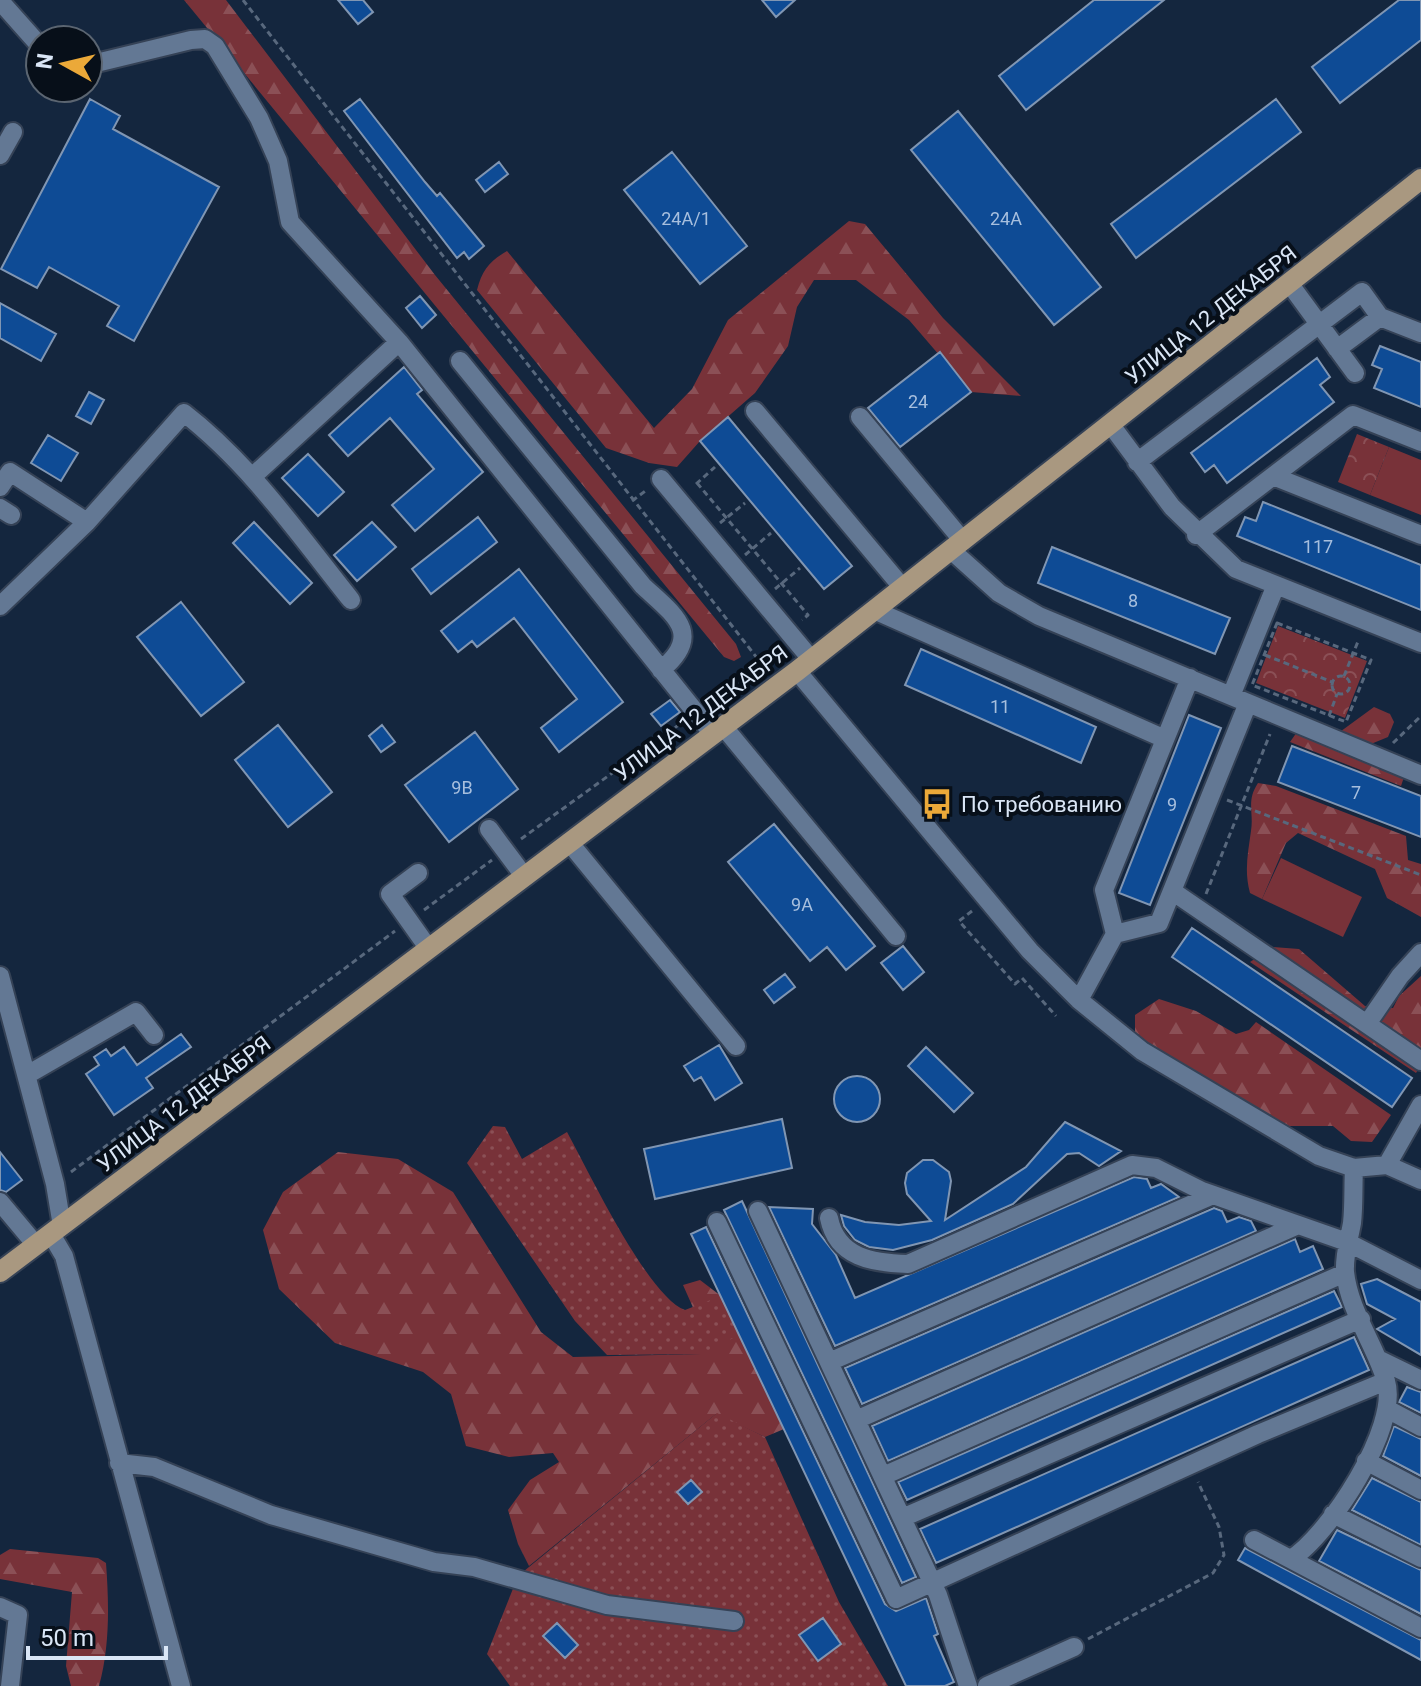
<svg xmlns="http://www.w3.org/2000/svg" width="1421" height="1686" viewBox="0 0 1421 1686" font-family="Roboto,sans-serif">
  <style>
    .grass { fill: #783239 }
    .forest { fill: url(#forest-firs) }
    .park { fill: url(#park-crowns) }
    .garden { fill: url(#garden-dots) }
    .building { fill: #0e4b95; stroke: #8096b3; stroke-width: 2 }
    .lines { fill: none; stroke-linecap: round; stroke-linejoin: round }
    .minor-casing { stroke: #354256; stroke-width: 22 }
    .major-casing { stroke: #354256; stroke-width: 24 }
    .path { stroke: #58687d; stroke-width: 3; stroke-dasharray: 6 4; stroke-linecap: butt }
    .minor { stroke: #637894; stroke-width: 18 }
    .major { stroke: #a99880; stroke-width: 20 }
    .labels { text-anchor: middle; dominant-baseline: central; stroke-width: 8; stroke-linejoin: round; paint-order: stroke }
    .number-label { font-size: 18px; fill: #a7bfde }
    .street-label { font-size: 22px; fill: #dae6f6; stroke: #070f19 }
    .poi-label { font-size: 22px; fill: #dae6f6; stroke: #070f19; text-anchor: start }
  </style>
  <defs>
    <pattern id="forest-firs" width="22" height="20" patternUnits="userSpaceOnUse" patternTransform="scale(2)"><rect width="22" height="20" fill="#783239"/><path d="M5 1l3.5 6h-7zM16 11l3.5 6h-7z" fill="#8b5056"/></pattern>
    <pattern id="park-crowns" width="20" height="18" patternUnits="userSpaceOnUse" patternTransform="scale(2)"><rect width="20" height="18" fill="#783239"/><path d="M2 6a3 3 0 1 1 6 0M12 15a3 3 0 1 1 6 0" fill="none" stroke="#8b5056"/></pattern>
    <pattern id="garden-dots" width="8" height="8" patternUnits="userSpaceOnUse" patternTransform="scale(2)"><rect width="8" height="8" fill="#783239"/><path d="M2 2h.1M6 6h.1" fill="none" stroke="#8b5056" stroke-width="1.8" stroke-linecap="round"/></pattern>
  </defs>
  <rect width="100%" height="100%" fill="#14263e"/>
  <path class="grass" d="M1389 447 1421 460V515L1370 495Z
    M1281 858 1362 897 1343 937 1262 899Z"/>
  <path class="forest" d="M184 0H226L435 275 736 644 741 657 734 661 724 657Z
    M849 221 865 224 943 318 1021 396 971 392 909 320 856 280H814L797 307 788 346 755 393 700 441 677 467 649 463 606 448 477 290C482 270 490 261 507 251L654 428 692 389 728 320Z
    M1374 707 1390 714 1394 722 1388 737 1366 746 1404 777 1401 786 1290 742 1297 732 1322 745Z
    M1258 783 1276 786 1406 836 1408 860 1421 864V917L1387 898 1375 869 1298 833 1286 843 1262 899 1250 893C1244 871 1248 853 1251 831 1254 812 1246 801 1258 783Z
    M1273 947 1299 949 1365 1006 1393 1008 1399 996 1421 976V1065L1416 1073 1250 962Z
    M1159 999 1196 1011 1236 1034 1249 1030 1256 1022 1391 1115 1372 1142 1351 1141 1333 1126H1279L1135 1035V1015Z
    M338 1152 398 1159 453 1192 541 1332 573 1357 701 1354 699 1321 683 1285 700 1280 721 1296 784 1429 765 1437 716 1414 529 1566 518 1544 508 1510 530 1480 559 1462 553 1453 509 1457 466 1446 451 1394 423 1372 335 1343 279 1289 263 1230 283 1192Z
    M10 1549 98 1558 106 1563C109 1604 110 1646 99 1686H71L66 1666 72 1592 0 1579V1555Z"/>
  <path class="park" d="M1357 434 1389 447 1370 495 1338 482Z
    M1278 626 1367 661 1345 718 1256 683Z"/>
  <path class="garden" d="M493 1126 505 1127 522 1159 567 1132C588 1170 648 1297 685 1310L721 1296 739 1335 702 1354 607 1355 575 1321 467 1163Z
    M717 1413 765 1437 839 1602 888 1686H510L487 1654 518 1576Z"/>
  <path class="building" d="M338 0H363L373 12 358 24Z
    M762 0H795L776 17Z
    M1094 0H1164L1026 110 999 76Z
    M1399 0H1421V40L1340 103 1312 67Z
    M90 99 120 116 113 129 219 187 134 341 107 326 119 306 49 267 37 288 1 269Z
    M360 99 425 182 437 196 440 193 484 246 469 259 464 252 457 258 344 111Z
    M1276 99 1301 132 1136 258 1111 224Z
    M958 111 1101 287 1054 325 911 150Z
    M672 152 747 246 700 284 624 190Z
    M499 162 508 174 485 192 476 180Z
    M420 296 436 315 422 328 406 308Z
    M0 303 56 334 41 361 0 338Z
    M1380 346 1421 362V407L1374 388 1382 369 1372 365Z
    M940 352 971 392 900 447 868 408Z
    M1317 358 1330 377 1320 385 1334 402 1227 483 1214 465 1205 472 1191 453Z
    M404 367 422 390 417 394 483 472 415 531 392 505 434 469 390 418 348 456 329 435Z
    M89 392 104 400 91 424 76 416Z
    M728 417 852 566 824 589 700 441Z
    M48 435 78 453 61 481 31 463Z
    M308 454 344 492 318 516 282 478Z
    M1263 502 1421 565V610L1237 536 1245 517 1256 521Z
    M478 517 497 542 431 594 412 569Z
    M254 522 312 583 290 604 233 543Z
    M372 522 396 547 357 581 334 555Z
    M1052 547 1230 618 1215 654 1038 583Z
    M519 569 623 702 559 752 541 728 577 699 514 618 477 647 472 641 458 652 441 631Z
    M181 602 244 682 201 716 137 637Z
    M921 649 1096 727 1081 763 905 685Z
    M670 700 680 712 661 726 651 714Z
    M1189 715 1221 728 1150 905 1119 893Z
    M278 725 332 792 288 827 235 760Z
    M382 725 395 742 381 752 369 736Z
    M475 732 518 789 449 842 405 785Z
    M1292 746 1421 796V837L1278 782Z
    M774 824 875 946 846 970 827 947 810 961 728 862Z
    M1192 928 1412 1078 1392 1107 1172 957Z
    M903 946 924 972 903 990 881 963Z
    M785 974 795 987 774 1003 764 990Z
    M181 1034 191 1047 146 1078 153 1088 114 1115 86 1074 99 1065 94 1057 106 1049 111 1056 124 1047 137 1065Z
    M719 1045 742 1083 715 1100 701 1077 694 1081 684 1066Z
    M926 1047 973 1093 954 1112 908 1066Z
    M834 1099a23 23 0 1 1 46 0a23 23 0 1 1-46 0Z
    M782 1119 792 1168 655 1199 644 1149Z
    M1065 1122 1121 1151 1099 1166 1079 1153 1067 1154 1013 1204 932 1240 893 1250 869 1247 855 1240 844 1226 841 1215 865 1222 899 1225 931 1221 907 1194 905 1183 907 1173 923 1160H933L949 1172 951 1181 945 1220 1026 1167Z
    M0 1152 22 1180 6 1192 0 1190Z
    M1134 1177 1147 1179 1151 1188 1161 1184 1179 1197 835 1346 769 1207 813 1209 812 1224 836 1255 855 1298Z
    M742 1201 916 1577 902 1583 724 1210Z
    M1214 1208 1222 1211 1227 1222 1239 1217 1251 1221 1256 1231 862 1404 845 1368Z
    M706 1227 885 1604 896 1611 926 1598 938 1634 934 1636 954 1682 945 1686H906L691 1234Z
    M1295 1239 1300 1252 1313 1246 1323 1269 888 1461 872 1426Z
    M1377 1279 1421 1302V1355L1377 1329 1395 1319 1367 1304 1361 1284Z
    M1334 1291 1342 1307 907 1500 898 1482Z
    M1354 1337 1369 1370 936 1563 920 1529Z
    M1407 1387 1421 1392V1413L1399 1402Z
    M1394 1426 1421 1439V1476L1383 1456Z
    M1372 1478 1421 1502V1545L1352 1510Z
    M691 1480 702 1492 688 1504 677 1492Z
    M1337 1530 1421 1570V1614L1319 1561Z
    M1245 1548 1421 1640V1660L1238 1560Z
    M823 1618 841 1644 818 1661 799 1635Z
    M557 1623 578 1645 565 1658 543 1636Z"/>
  <g class="lines">
    <defs>
      <path id="minor" d="M0 1 40 46
        M88 65 191 40 205 39 215 46 259 118 278 161 290 222 399 342
        M0 155 13 132
        M1289 283 1355 373
        M1337 349 1380 317
        M460 361 643 586C673 614 705 634 661 670
        M755 411 902 587
        M860 417 963 541
        M1111 425 1172 507 1236 569 1421 643
        M1137 462 1362 292 1380 317 1421 333
        M1273 476 1421 535
        M252 477 399 342 713 734
        M661 479 811 659
        M0 487 10 472 87 522
        M0 508 11 515
        M1196 535 1353 415 1421 442
        M951 550 999 593 1039 616 1421 775
        M0 606 87 522 184 413C250 464 299 535 351 600
        M874 610 1165 739
        M797 671 1030 951 1079 1000 1142 1051 1319 1156 1354 1168 1387 1165 1421 1180
        M1231 696 1276 585
        M723 726 896 936
        M489 829 524 876
        M569 842 736 1046
        M418 873 390 894 429 949
        M1172 891 1421 1061
        M1115 934 1104 890 1190 678
        M0 976 55 1184 62 1226
        M1079 1000 1115 934 1159 923 1248 703
        M1367 1024 1400 976 1421 953
        M27 1075 136 1012 154 1035
        M1387 1165 1421 1105
        M0 1202 36 1245
        M758 1211 938 1595 968 1686
        M829 1218C837 1258 873 1263 908 1264L1132 1165 1156 1168 1202 1191 1347 1242 1421 1280
        M717 1222 896 1599 1258 1434 1386 1381
        M51 1234 64 1256 181 1686
        M1378 1359 1421 1380
        M829 1362 1213 1195
        M1387 1409 1421 1427
        M856 1420 1298 1225
        M1366 1461 1421 1490
        M119 1463 154 1467 271 1515 434 1562 474 1567 607 1605 734 1621
        M883 1476 1345 1273
        M1333 1514 1421 1558
        M902 1518 1361 1319
        M1254 1540 1421 1628
        M1291 1559C1329 1535 1400 1427 1386 1381 1375 1345 1349 1310 1345 1272 1344 1255 1349 1240 1352 1223 1354 1206 1353 1186 1354 1168
        M0 1607 18 1615 10 1686
        M987 1686 1074 1647"/>
      <path id="major" d="M0 1272 797 671 1421 179"/>
    </defs>
    <use href="#minor" class="minor-casing"/>
    <use href="#major" class="major-casing"/>
    <path class="path" d="M243 0 768 672
      M697 483 808 615 802 620
      M696 484 715 467
      M632 501 648 489
      M720 523 745 503
      M745 555 771 533
      M775 589 800 568
      M1277 623 1371 660 1346 722 1252 685Z
      M1265 655 1332 682
      M1332 685a9 9 0 1 1 18 0a9 9 0 1 1-18 0Z
      M1344 676 1359 639
      M709 703 780 651
      M1329 716 1337 694
      M1393 743 1421 716
      M1227 800 1421 875
      M521 839 680 724
      M1206 894 1270 734
      M424 910 492 860
      M972 911 959 921 1015 984 1022 978 1056 1016
      M71 1172 395 931
      M1088 1639 1213 1573 1224 1555 1219 1527 1198 1482"/>
    <use href="#minor" class="minor"/>
    <use href="#major" class="major"/>
  </g>
  <defs>
    <symbol id="bus-bare" viewBox="-9 -9 18 18"><path d="M-5-6H5V4H4V6H2V4H-2V6H-4V4H-5ZM-3.5-4V0h7V-4ZM-3.5 1.2v1.5H-2V1.2ZM2 1.2v1.5H3.5V1.2Z" fill="#eba939" stroke="#070f19" stroke-width="2.5" paint-order="stroke"/></symbol>
  </defs>
  <g fill-rule="evenodd">
    <use href="#bus-bare" x="915" y="782" width="44" height="44"/>
  </g>
  <g class="labels">
    <g class="number-label">
      <text x="686" y="218">24А/1</text>
      <text x="1006" y="218">24А</text>
      <text x="918" y="401">24</text>
      <text x="1318" y="546">117</text>
      <text x="1133" y="600">8</text>
      <text x="1000" y="706">11</text>
      <text x="462" y="787">9В</text>
      <text x="1356" y="792">7</text>
      <text x="1172" y="804">9</text>
      <text x="802" y="904">9А</text>
    </g>
    <g class="street-label">
      <text transform="translate(1211 315) rotate(-38)">УЛИЦА 12 ДЕКАБРЯ</text>
      <text transform="translate(701 713) rotate(-37)">УЛИЦА 12 ДЕКАБРЯ</text>
      <text transform="translate(184 1104) rotate(-37)">УЛИЦА 12 ДЕКАБРЯ</text>
    </g>
    <g class="poi-label">
      <text x="961" y="804">По требованию</text>
    </g>
  </g>
  <g transform="translate(64 64) rotate(278)"><circle r="38" fill="#070f19" stroke="#5b6571" stroke-width="2"/>
  <path d="M0-6L14 30L0 20L-14 30Z" fill="#eba939"/>
  <text y="-12" font-size="22" font-weight="bold" text-anchor="middle" fill="#dae6f6">N</text>
  </g>
  <path d="M28 1646v12h138v-12" fill="none" stroke="#dae6f6" stroke-width="4"/>
  <text x="40" y="1646" font-size="24" fill="#dae6f6" stroke="#070f19" stroke-width="6" paint-order="stroke">50 m</text>
</svg>
